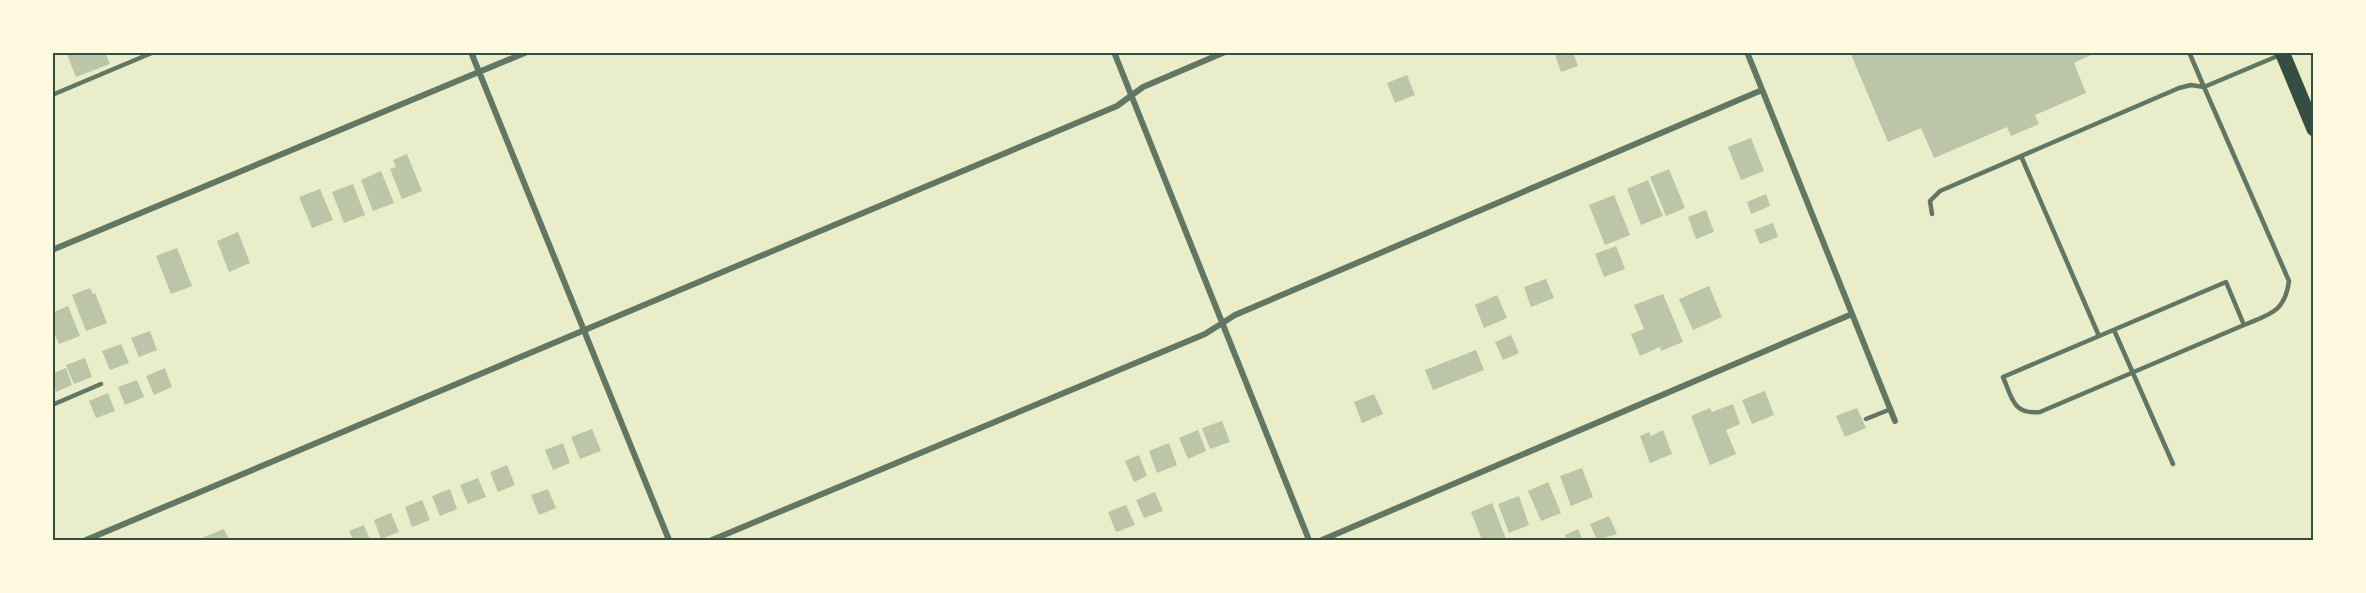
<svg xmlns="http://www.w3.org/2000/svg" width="2366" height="593" viewBox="0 0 2366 593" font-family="'Noto Serif',serif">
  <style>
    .building { fill: #bcc5a7 }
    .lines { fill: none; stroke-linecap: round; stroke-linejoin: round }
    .service { stroke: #617663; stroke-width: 4.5 }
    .minor { stroke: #617663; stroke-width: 6 }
    .primary { stroke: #344e41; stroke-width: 15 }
    .neatline { fill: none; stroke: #344e41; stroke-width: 2 }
  </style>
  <rect width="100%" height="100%" fill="#e9edc9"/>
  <path class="building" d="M66 52H105L110 64 76 77Z
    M1554 52H1573L1578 66 1561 72Z
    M1850 52H2097L2074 63 2086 93 2035 115 2039 124 2011 136 2007 127 1934 158 1921 128 1888 142Z
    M1407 75 1415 95 1395 103 1387 83Z
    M1751 138 1764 171 1741 180 1728 147Z
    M407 154 422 191 402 199 390 169 396 167 393 160Z
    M1669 169 1685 208 1666 216 1650 177Z
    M381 171 394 203 373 211 361 180Z
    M1648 180 1663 216 1641 225 1627 189Z
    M353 184 365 215 344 223 332 192Z
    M320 189 333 220 312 228 299 197Z
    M1766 194 1770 206 1751 214 1747 202Z
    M1614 195 1630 235 1605 245 1589 205Z
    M1706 210 1714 232 1696 239 1688 217Z
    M1773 223 1778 237 1760 244 1754 230Z
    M238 232 250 263 229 272 217 241Z
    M1616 246 1625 269 1604 277 1595 254Z
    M177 248 192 286 171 294 156 256Z
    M1546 279 1554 298 1531 307 1524 287Z
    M1709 286 1722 317 1693 330 1679 299Z
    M90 288 93 294 95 293 107 323 86 331 72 295Z
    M1663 294 1683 342 1661 351 1660 347 1640 356 1631 334 1644 329 1634 305Z
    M1497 295 1507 318 1484 328 1475 305Z
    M68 306 80 336 59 344 52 328V313Z
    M150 331 157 350 139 357 131 338Z
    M1511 335 1519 353 1503 360 1495 342Z
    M121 344 129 363 110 370 102 351Z
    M1476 350 1484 370 1433 390 1425 370Z
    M85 358 92 377 74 384 66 365Z
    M66 368 72 385 56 392 52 383V374Z
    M165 368 172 387 154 395 146 376Z
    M137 380 144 397 125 405 118 387Z
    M1765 391 1774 415 1752 424 1742 400Z
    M108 393 115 411 96 418 89 401Z
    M1374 394 1383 414 1362 423 1354 402Z
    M1733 404 1740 424 1726 430 1736 454 1710 465 1691 416 1710 408 1712 412Z
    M1857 408 1866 428 1845 437 1836 416Z
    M1222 421 1230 442 1210 449 1202 428Z
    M592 429 601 451 580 459 571 437Z
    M1198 430 1206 451 1188 459 1179 438Z
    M1663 430 1672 454 1650 463 1640 436 1649 432 1651 436Z
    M563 443 570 463 553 470 545 450Z
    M1169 443 1177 465 1157 473 1149 451Z
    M1139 455 1147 476 1134 482 1125 461Z
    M507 465 515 485 498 492 490 472Z
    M1582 468 1593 497 1571 506 1560 476Z
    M478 478 486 497 468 504 460 485Z
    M1548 482 1561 513 1541 521 1528 491Z
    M450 489 457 509 440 516 432 496Z
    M548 489 556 508 539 515 531 495Z
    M1155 492 1163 511 1144 518 1136 500Z
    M1519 496 1529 525 1509 533 1498 504Z
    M422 500 430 520 412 527 405 507Z
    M1492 503 1506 539 1482 540 1471 512Z
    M1126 505 1135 525 1116 532 1108 512Z
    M391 513 399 532 381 539 374 520Z
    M1609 516 1617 534 1597 540 1590 524Z
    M364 525 370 540H353L349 531Z
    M224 529 229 540H204L202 538Z
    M1578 529 1583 540H1567L1565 535Z"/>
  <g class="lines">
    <path class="service" d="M2189 52 2204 87 2280 55
      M52 95 154 52
      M2021 156 2099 336
      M1932 214 1930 201 1940 191 2179 88 2191 85 2204 87 2289 281C2285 312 2270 314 2244 325L2040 412C2013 415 2012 398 2003 377L2226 282 2244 325
      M2114 330 2173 464
      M52 405 101 384
      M1866 419 1891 409"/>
    <path class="minor" d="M471 52 669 540
      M1114 52 1309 540
      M1747 52 1895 421
      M52 250 527 52
      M86 540 1117 106 1143 87 1225 52
      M712 540 1205 334 1235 315 1762 90
      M1322 540 1852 314"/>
    <path class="primary" d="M2282 52 2314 129"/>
  </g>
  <rect width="2366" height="593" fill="none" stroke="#fefae0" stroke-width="108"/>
  <rect x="54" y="54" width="2258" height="485" class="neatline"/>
</svg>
